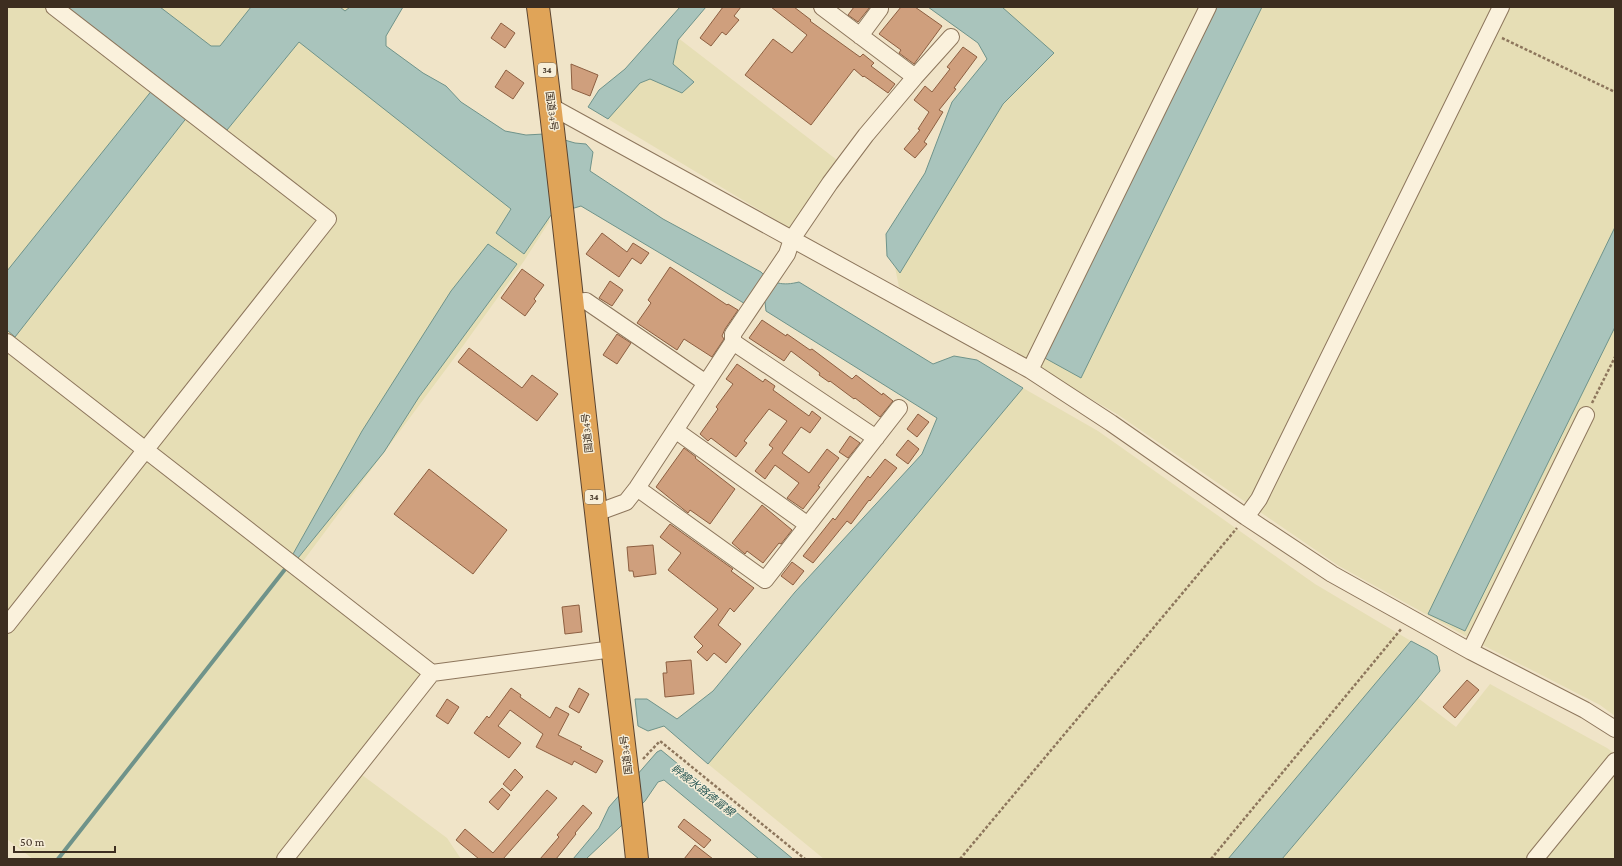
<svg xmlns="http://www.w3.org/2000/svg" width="1622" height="866" viewBox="0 0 1622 866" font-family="'Crimson Pro','Noto Sans JP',serif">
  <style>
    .farmland { fill: #e6deb5 }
    .water { fill: #a9c4bc; stroke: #6f938a }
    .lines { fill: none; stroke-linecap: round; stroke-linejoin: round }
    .stream { stroke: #6f938a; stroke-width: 4 }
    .building { fill: #cf9f7d; stroke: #8d5f41 }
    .minor-casing { stroke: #8d765c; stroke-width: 18 }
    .highway-casing { stroke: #5b4430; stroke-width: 24 }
    .path { stroke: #8d765c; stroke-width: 2.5; stroke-dasharray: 3 2; stroke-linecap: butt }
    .minor { stroke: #faf1dc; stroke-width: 16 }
    .highway { stroke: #e0a458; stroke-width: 22 }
    .labels { text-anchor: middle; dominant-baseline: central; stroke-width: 3; stroke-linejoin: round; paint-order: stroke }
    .shield { fill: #f7eed8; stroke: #756857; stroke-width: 1 }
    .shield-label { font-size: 9px; font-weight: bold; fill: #3d2e20 }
    .street-label { font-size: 10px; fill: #3d2e20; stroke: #f7eed8 }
    .water-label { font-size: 11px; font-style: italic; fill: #2f5d5a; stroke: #f7eed8 }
  </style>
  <rect width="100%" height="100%" fill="#f0e4c8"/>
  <path class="farmland" d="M7 7H398L370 43 488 129 540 143 549 222 524 261 455 357 301 564 430 664 350 766 447 838 461 859H33L7 839Z
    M943 7H1615V716L1600 705 1471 639 1339 566 1117 414 899 287 890 243 1002 54Z
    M673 34 837 160 812 201 791 229 588 107Z
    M1023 388 1098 431 1315 584 1411 641 1228 859H824L708 764Z
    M1490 684 1607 748 1615 754V859H1524L1523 858 1522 859H1282L1418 698 1456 727Z"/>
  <path class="water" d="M67 7H160L211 46H220L251 7H340L345 11 350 7H403L386 36V46L423 73 446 86 461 102 505 131 526 135 544 134 575 143 586 144 593 152 590 171 663 219 761 272C772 284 783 286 799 282L933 364 954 356 977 360 1023 388 708 764 664 726 648 731 638 726 635 699H647L677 719 713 691 795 592 922 454 937 418 766 311 765 302 753 296 747 305 581 206 551 215 524 254 496 233 511 209 299 42 227 130Z
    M680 7H706L678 40 673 64 694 82 682 93 650 79 640 83 608 119 588 107 599 90 625 69Z
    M928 7H1002L1054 53 1003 104 900 273 887 256 886 234 925 173 952 102 987 59 978 43Z
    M1217 7H1262L1081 378 1043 357Z
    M153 89 188 116 15 337 7 330V271Z
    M1615 227V327L1465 631 1428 614Z
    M488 244 517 264 419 397 384 452 298 558 293 554 362 431 451 291Z
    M1411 641 1428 650 1437 656 1440 671 1418 698 1282 859H1228Z
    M661 750 793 859H759L664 780 658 782 645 801 620 827 586 859H573L599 828 609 807 657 752Z"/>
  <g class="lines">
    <path class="stream" d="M58 859 286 568"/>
  </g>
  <path class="building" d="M723 7H741L734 16 739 20 726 35 722 32 711 46 700 38Z
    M771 7H794L811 20 810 21 860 57 863 54 874 63 871 66 895 84 888 93 864 76 863 77 854 69 811 125 745 75 773 39 792 53 807 35Z
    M854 7H870L858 22 848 15Z
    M901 7H915L942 26 914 64 899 53 901 50 879 34Z
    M501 23 515 33 505 48 491 38Z
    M963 47 977 57 954 88 956 89 939 110 943 112 924 142 927 144 915 158 904 149 920 130 918 129 929 112 914 100 925 86 932 92 950 69 947 67Z
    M571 64 598 75 590 96 572 89Z
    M506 70 524 83 513 99 495 87Z
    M602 233 627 252 633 243 649 253 641 264 632 258 619 277 586 254Z
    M670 267 727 305 728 304 738 310 725 329 722 336 724 339 712 357 684 339 677 350 637 323 651 303 648 300Z
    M522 269 544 285 534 299 536 301 525 316 501 298Z
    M610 281 623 290 612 306 599 298Z
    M762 320 786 336 787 334 810 350 812 349 852 379 856 375 882 395 883 393 893 401 880 417 855 398 854 399 830 381 829 382 819 375 820 373 791 351 784 361 749 338Z
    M617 334 631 343 617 364 603 355Z
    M469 348 522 388 532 375 558 394 537 421 458 362Z
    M737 364 763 382 765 379 775 386 773 390 809 416 812 411 821 418 810 433 801 427 782 453 809 473 827 449 839 458 818 486 820 487 803 509 787 498 799 483 775 465 765 479 755 471 773 448 769 445 787 421 769 409 744 441 747 443 736 457 711 438 708 441 700 434 718 409 716 407 733 384 726 379Z
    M918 414 929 422 917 437 907 429Z
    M850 436 860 443 848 458 839 452Z
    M908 440 919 449 908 464 896 455Z
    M684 448 696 457 695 458 735 489 710 524 690 510 688 513 656 487Z
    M885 459 897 468 870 501 869 500 851 524 847 521 813 563 803 556 833 518 835 520 868 476 870 478Z
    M429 469 507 530 473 574 394 514Z
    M762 505 792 530 781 544 779 543 763 563 747 551 745 554 732 543Z
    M670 524 733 569 731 571 754 588 734 612 730 608 718 625 741 644 726 663 714 653 707 661 697 652 703 646 694 637 718 609 668 570 681 553 660 537Z
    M653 545 656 574 634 577 633 571H629L627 547Z
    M792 562 804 571 793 585 781 576Z
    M579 605 582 632 565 634 562 607Z
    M691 660 694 694 665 697 663 673H667L666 662Z
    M1467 680 1479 690 1455 718 1443 707Z
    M511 688 521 695 520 697 550 718 556 707 569 714 558 735 582 747 580 749 603 761 596 773 574 761 572 765 536 747 543 734 510 710 498 726 521 743 509 758 474 733 487 716 489 718Z
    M579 688 589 694 579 713 569 707Z
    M447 699 459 707 448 724 436 716Z
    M515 769 523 777 511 791 503 784Z
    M502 788 510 795 498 810 489 802Z
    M547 790 557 798 503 859H479L456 840 465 829 493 853Z
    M583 805 592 813 575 833 576 834 556 859H540L559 837 557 835Z
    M684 819 711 840 704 848 678 827Z
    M695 845 713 859H684Z"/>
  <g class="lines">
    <defs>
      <path id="minor" d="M822 7 915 77
        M860 36 880 9
        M552 107 1030 370 1111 423 1246 517 1332 574 1470 651 1585 710 1615 729
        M573 302 586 301 706 383
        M7 342 432 673
        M1030 370 1208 7
        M675 430 808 525
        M876 438 733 342V334L787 254 792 239 830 183 866 135 915 77 951 37
        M637 488 765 580 899 408
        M596 513 626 502 637 488 733 342
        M1246 517 1259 499 1501 7
        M7 625 328 219 54 7
        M1470 651 1586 415
        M285 859 432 673 613 649
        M1535 859 1615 761"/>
      <path id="highway" d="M538 7C560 175 576 344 596 512 609 628 625 743 637 859"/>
    </defs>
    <use href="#minor" class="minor-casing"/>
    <use href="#highway" class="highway-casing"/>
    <path class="path" d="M1502 38 1615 92
      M1592 403 1615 357
      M643 759 660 741 805 859
      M960 859 1237 528
      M1211 859 1402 628"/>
    <use href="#minor" class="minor"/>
    <use href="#highway" class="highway"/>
  </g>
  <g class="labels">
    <g class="shield">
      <rect x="538" y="63" width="18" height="14" rx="3"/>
      <rect x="585" y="490" width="18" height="14" rx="3"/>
    </g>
    <g class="shield-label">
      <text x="547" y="70">34</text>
      <text x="594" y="497">34</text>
    </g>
    <g class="street-label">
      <text transform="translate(552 111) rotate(83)">国道34号</text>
      <text transform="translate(587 433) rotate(-96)">国道34号</text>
      <text transform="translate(626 755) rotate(-97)">国道34号</text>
    </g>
    <g class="water-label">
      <text transform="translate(703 790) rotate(38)">幹線水路徳富線</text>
    </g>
  </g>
  <rect width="1622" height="866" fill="none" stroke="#3d2e20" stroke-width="16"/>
  <path d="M14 846v6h101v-6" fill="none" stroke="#3d2e20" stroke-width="2"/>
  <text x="20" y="846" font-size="12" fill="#3d2e20" stroke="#f7eed8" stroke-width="3" paint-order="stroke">50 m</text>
</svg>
